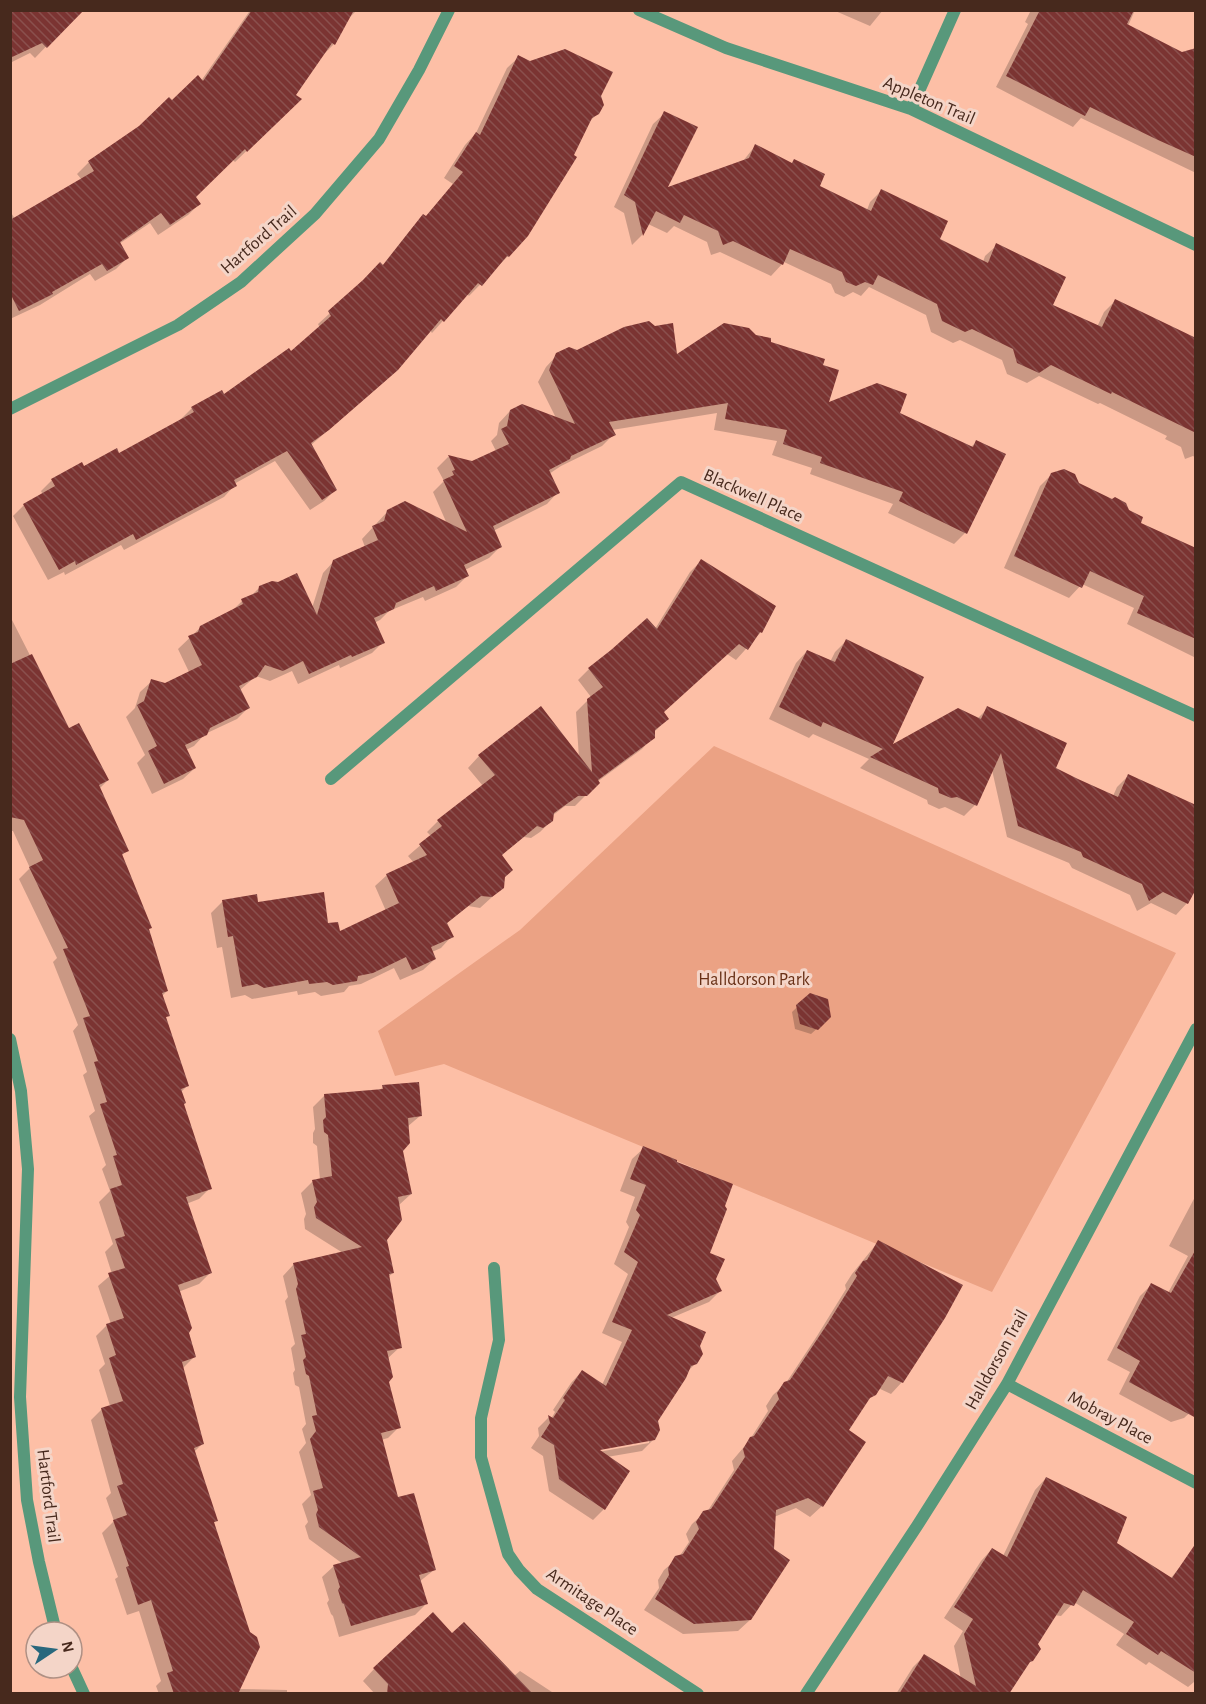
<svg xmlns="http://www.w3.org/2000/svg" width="1206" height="1704" viewBox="0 0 1206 1704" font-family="'Alegreya Sans',sans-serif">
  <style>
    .green { fill: #eba284 }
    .shadow { fill: #0003; fill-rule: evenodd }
    .building { fill: url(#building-back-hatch) }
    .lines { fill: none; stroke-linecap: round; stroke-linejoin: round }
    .street { stroke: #58987b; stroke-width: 12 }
    .labels { text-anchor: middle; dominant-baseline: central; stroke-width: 6; stroke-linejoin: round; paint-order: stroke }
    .street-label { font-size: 18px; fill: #47291d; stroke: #f4d5c8 }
    .park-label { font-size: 18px; fill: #683016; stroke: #f4d5c8 }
  </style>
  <defs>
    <pattern id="building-back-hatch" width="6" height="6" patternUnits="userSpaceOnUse" patternTransform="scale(1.5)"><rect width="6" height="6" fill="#7b3432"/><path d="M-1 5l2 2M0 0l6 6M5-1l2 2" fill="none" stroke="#8a504d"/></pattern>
  </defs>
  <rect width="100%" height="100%" fill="#fdbfa6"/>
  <path class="green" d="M714 746 1176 953 992 1292 444 1064 395 1076 378 1031 520 930Z"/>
  <path class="shadow" d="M10 10H81L35 58 30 53 10 63Z
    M247 10H357L346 21 334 44 323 55 293 95 289 110 235 162 232 159 194 197 199 204 188 215 158 235 150 223 119 244 127 258 116 269 95 281 90 274 40 305 10 319V211L15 219 82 180 77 174 89 162 140 128 201 81 249 12Z
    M833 10H883L870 26Z
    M1031 10H1135L1128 26 1182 54H1196V173L1081 118 1073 127 996 87 1028 24 1025 22Z
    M519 57 599 96 598 113 587 124 508 256 469 296 467 294 432 333 430 330 385 381 311 445 335 490 324 501 310 510 275 461 234 484 235 485 224 497 124 550 121 545 65 575 64 572 48 580 13 516 24 505 43 495 41 491 52 480 119 455 180 420 192 408 221 392 224 396 291 354 320 328 318 324 382 266 412 228 423 216 425 218 453 184 444 178 465 145 476 133 507 68Z
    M665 113V190L743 161 755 146 818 187 867 210 870 202 881 191 938 239 983 262 985 256 997 245 1052 306 1097 327 1104 312 1115 301 1196 339V458L1193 456 1185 459 1181 447 1165 439 1167 436 1100 403 1098 404 1039 376 1027 383 1007 374 1002 360 960 340 953 343 931 332 926 315 869 287 861 296 853 292 844 297 835 293 831 284 784 262 771 276 720 252 711 255 707 242 674 226 667 233 648 224 642 235 632 245 624 213 614 207 653 124Z
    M755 337 821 366 826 405 898 414 970 448 977 441 965 533 954 544 888 513 893 504 810 474 812 468 772 455 777 441 714 430 717 413 612 430 614 434 602 446 561 466 549 474 558 492 547 504 493 531 500 547 489 558 465 570 467 576 456 587 425 601 423 597 389 611 380 620 374 623 383 642 372 653 340 668 339 665 298 684 292 671 270 681 256 676 240 690 248 708 237 719 205 734 194 746 186 750 195 768 183 779 152 794 137 763 145 755 126 717 135 708 140 692 152 681 165 684 189 672 178 649 201 627 230 613 242 601 251 596 260 587 312 608 323 573 334 561 365 547 362 539 388 511 447 524 433 492 444 481 437 468 448 457 473 462 496 451 491 441 497 435 499 423 510 411 556 418 538 382 546 367 557 355 577 352 676 356Z
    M1052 474 1078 484 1139 524 1196 549V658L1127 624 1134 608 1082 584 1069 598 1004 568 1040 486Z
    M701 561 761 632 736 660 727 654 662 712 668 719 653 733V737L642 749 597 782 598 783 575 806H565L552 816V820L540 832 531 838 524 837 500 856 503 887 480 908 468 906 446 924 452 936 441 948 432 952 435 959 423 970 400 980 394 968 361 984 349 986 344 992 321 996 315 992 298 995 297 991 252 999 245 995 231 998 222 947 217 948 211 913 222 902 257 904 327 925 339 933 386 911 375 886 387 875 414 863 408 856 431 836 427 832 438 821 483 786 468 768 479 756 579 759 576 712 591 697 578 680 589 669 655 629 690 572Z
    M10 616 68 730 108 780 99 789 128 850 121 856 148 930 167 991 162 996 168 1015 165 1018 187 1086 181 1092 183 1104 210 1188 199 1199 186 1204 210 1273 199 1284 178 1292 195 1356 183 1368 202 1444 194 1452 216 1520 213 1523 239 1689 287 1690V1694H159L156 1686 161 1681 139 1611 127 1615 115 1579 118 1577 102 1533 114 1521 106 1498 111 1493 91 1420 102 1409 110 1406 99 1370 105 1364 96 1336 107 1325 111 1324 98 1286 112 1274 105 1252 113 1244 99 1202 110 1191 102 1169 106 1165 89 1116 95 1111 83 1075 87 1072 73 1031 78 1025 53 962 57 958 19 879 30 868 13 831H10Z
    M846 641 889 747 977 719 988 708 1054 769 1113 796 1117 787 1128 776 1187 903 1176 915 1151 903 1137 911 1130 895 1072 868 1069 863 1007 837 992 770 975 805 964 816 945 807 939 809 928 804 927 800 860 768 869 759 813 734 809 738 769 719 796 663 807 651 830 662 835 652Z
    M810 995 830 1017 811 1034 795 1029 792 1012Z
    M383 1087 420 1116 407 1127 402 1151 411 1194 399 1205 385 1240 393 1273 388 1277 400 1347 387 1359V1382L399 1427 388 1438 381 1440 397 1499 434 1570 419 1582 426 1604 415 1615 339 1637 333 1616 331 1614 327 1603 329 1600 322 1577 334 1566 343 1564 309 1539 305 1526 308 1522 302 1504 311 1495 299 1452 306 1443 302 1429 306 1424 299 1387 295 1385 293 1373 295 1370 291 1348 295 1344 285 1301 288 1297 283 1276 294 1264 343 1253 305 1229 304 1219 306 1214 301 1193 312 1182 320 1180 317 1146 313 1143V1133L315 1129 313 1107 325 1095 379 1091Z
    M644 1148 708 1254 715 1279 720 1291 709 1302 671 1318 699 1346 696 1363 686 1373 656 1420 654 1439 642 1451 607 1457 604 1509 593 1520 549 1491 543 1456 531 1448 539 1436 538 1428 549 1417 551 1419 555 1412 553 1410 571 1383 582 1371 602 1385 622 1342 602 1333 628 1274 614 1264 629 1227 626 1222 635 1197 620 1191 632 1159ZM649 1440V1443L592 1453V1450Z
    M1196 1195V1407L1184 1418 1171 1422 1119 1394 1130 1372 1107 1360 1140 1296 1151 1285 1168 1293 1188 1256 1169 1246Z
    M878 1242 902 1382 891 1394 878 1388 863 1406 847 1431 822 1506 810 1517 796 1508 774 1517 750 1620 738 1631 683 1634 644 1610 659 1588 658 1580 664 1570 679 1557 689 1542 686 1534 692 1524 704 1513 707 1512 734 1470 732 1461 749 1441 768 1411 766 1406 773 1395 786 1383 817 1336 846 1289 845 1285 852 1274Z
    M1046 1478 1115 1544 1170 1579 1185 1561 1196 1568V1683L1194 1682 1188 1687 1149 1662 1146 1665 1116 1645 1124 1634 1074 1602 1061 1616 1054 1615 1008 1694H896L913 1667 924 1656 961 1679 954 1646 963 1631 944 1618 981 1561 992 1549 1003 1556 1035 1490Z
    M452 1635 514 1676 520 1671 555 1694H375L363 1681 374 1669Z"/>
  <path class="building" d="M10 10H84L47 48 42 43 10 58Z
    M252 10H354L335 45 332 43 296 95 302 99 247 152 245 149 196 197 201 204 170 225 161 213 120 242 129 258 107 271 102 264 52 292 53 294 19 311 10 293V220L94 171 88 161 139 126 169 97 172 100 198 75 203 81Z
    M1040 10H1134L1127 24 1182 52 1196 48V157L1158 140 1090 107 1085 116 1006 76Z
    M565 49 613 72 601 96 604 105 599 114 592 118 574 155 577 157 528 236 509 257 507 256 482 286 478 283 444 322 441 319 398 370 329 430 311 443 337 490 322 500 287 451 234 480 237 486 136 540 133 534 76 565 75 561 59 570 23 504 55 486 51 479 82 462 84 466 117 448 119 453 194 412 191 407 222 390 224 394 289 348 291 351 331 316 328 311 363 280 380 262 383 265 423 214 426 216 463 172 454 166 476 132 480 135 518 55 530 61Z
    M664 111 698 127 668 187 749 158 755 144 792 163 794 159 825 174 820 186 871 211 881 189 948 221 940 239 988 263 996 243 1066 277 1053 305 1102 327 1115 299 1196 338V433L1112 392 1111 394 1051 365 1039 373 1017 363 1013 349 972 329 965 332 942 321 937 304 878 275 873 285 865 282 856 286 846 282 842 272 790 249 783 265 733 241 723 245 718 231 684 215 680 223 656 211 643 236 635 202 624 195Z
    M649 321 655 326 673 323 677 354 724 323 749 328 756 335 771 338V342L825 359 823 365 839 370 829 402 877 383 907 394 900 413 973 447 976 440 1006 454 967 534 899 501 903 492 820 463 822 457 783 444 787 430 725 419 728 403 609 422 616 435 571 456 570 459 549 470 560 493 493 526 502 547 464 565 469 576 436 591 434 586 396 603 394 609 374 618 385 643 352 657 351 655 309 674 303 661 283 671 265 665 257 677 239 686 250 708 210 728 207 735 185 745 196 768 164 784 148 751 157 746 137 705 144 701 151 679 165 683 202 665 188 636 198 632 200 626 243 604 241 599 258 592 259 586 272 581 278 582 297 573 317 615 333 560 378 540 372 526 384 521 387 510 405 501 467 532 443 480 454 475 452 471 455 470 448 455 472 461 509 444 501 429 507 426 510 410 522 404 575 424 549 370 556 353 569 347 577 350 624 327Z
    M1064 469 1075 474 1079 483 1112 499 1115 497 1126 503 1129 510 1143 517 1141 523 1196 548V639L1137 613 1144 596 1090 571 1082 588 1014 556 1051 473Z
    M701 559 776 606 762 633 760 632 748 650 739 644 664 712 669 719 655 730V738L598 780 600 783 587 796H578L554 813 553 821 543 828 537 826 502 855 513 870 505 877 504 888 492 897 481 896 447 923 454 937 431 947 436 959 412 970 406 957 373 973 358 976 357 981 333 985 327 982 309 984 308 980 264 988 257 984 242 987 233 936 228 937 222 900 257 894 258 902 324 892 328 923 338 922 340 931 399 903 386 874 427 855 419 844 442 826 437 820 495 775 478 755 541 706 592 772 587 699 603 687 588 668 611 650 647 618 657 629Z
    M846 639 924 677 893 744 958 708 981 719 987 706 1067 743 1056 768 1078 779 1118 797 1128 774 1196 805V889L1188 904 1163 892 1149 901 1142 884 1083 857 1081 852 1018 826 1001 753 977 806 957 797 951 798 939 793 938 788 870 757 883 749 823 722 821 727 779 707 807 650 835 662Z
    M32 654 69 728 79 723 109 780 99 785 129 851 122 854 152 928 149 929 168 991 162 993 170 1016 166 1017 189 1086 181 1089 186 1103 184 1104 212 1189 186 1197 212 1273 178 1285 192 1328 189 1333 196 1357 182 1362 204 1444 194 1448 218 1521 214 1522 250 1632 257 1637 260 1647 238 1694H174L167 1673 173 1671 151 1600 138 1605 126 1567 129 1566 113 1520 127 1515 117 1486 123 1484 101 1408 123 1401 109 1358 116 1355 106 1324 124 1318 108 1273 125 1268 115 1239 125 1236 110 1189 122 1185 113 1156 117 1155 100 1104 107 1102 94 1062 98 1061 83 1018 90 1016 63 949 68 948 29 867 43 860 24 820 10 817V664Z
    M810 993 828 999 831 1017 818 1030 800 1024 796 1005Z
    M419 1082 422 1116 408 1118 410 1143 403 1151 412 1194 398 1197 402 1220 387 1240 394 1273 389 1274 402 1348 387 1351 393 1377 389 1382 401 1428 381 1433 398 1497 414 1493 436 1570 419 1575 428 1604 351 1626 344 1604 342 1603 338 1590 340 1587 333 1565 361 1557 319 1527 316 1514 318 1510 313 1491 323 1488 310 1439 316 1431 312 1416 317 1415 309 1376 306 1374 303 1360 306 1357 301 1335 306 1334 296 1289 298 1284 293 1263 362 1247 316 1218 314 1207 317 1202 312 1180 332 1176 328 1135 324 1132 323 1120 326 1117 324 1094 383 1089 382 1085Z
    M643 1146 677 1160V1162L733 1184 725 1206 727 1209 710 1253 725 1259 716 1279 722 1291 667 1315 706 1332 700 1346 703 1354 697 1364 691 1366 686 1378 658 1421 660 1430 655 1440 600 1450 630 1471 605 1510 559 1479 554 1445 541 1437 550 1423 548 1415 553 1418 565 1400 563 1398 582 1370 606 1386 632 1330 612 1322 638 1262 624 1252 640 1215 636 1210 646 1185 630 1179Z
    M878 1240 963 1285 945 1318 903 1383 888 1376 876 1395 870 1398 849 1430 866 1442 823 1507 808 1498 776 1510 774 1549 790 1560 751 1620 694 1624 655 1599 669 1575 668 1568 675 1556 683 1554 699 1529 696 1522 703 1511 711 1509 745 1457 743 1449 750 1437 754 1436 779 1399 777 1393 784 1382 790 1380 828 1323 857 1276 855 1273 863 1261 867 1260Z
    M1196 1249V1418L1129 1382 1140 1361 1117 1348 1151 1283 1171 1293Z
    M1046 1477 1127 1517 1117 1543 1172 1578 1196 1543V1673L1161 1651 1158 1655 1126 1634 1134 1622 1083 1590 1074 1606 1064 1603 1038 1644 1041 1649 1033 1661 1030 1662 1009 1694H899L924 1654 976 1686 964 1634 973 1619 954 1607 992 1548 1007 1557Z
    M433 1612 452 1633 464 1622 533 1694H387L388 1684 373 1668Z"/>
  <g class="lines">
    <path class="street" d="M639 10 726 48 911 109 1196 245
      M911 109 955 10
      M10 409 178 325 241 282 315 214 379 139 419 70 449 10
      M331 779 681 482 1196 716
      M10 1039 21 1091 28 1169 20 1397 27 1500 39 1562 56 1632
      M494 1268 499 1340 481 1418V1457L508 1554 519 1570 537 1589 698 1694
      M1007 1384 1196 1483
      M72 1668 84 1694
      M806 1694 917 1526 1007 1384 1196 1029"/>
  </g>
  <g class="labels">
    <g class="street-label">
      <text transform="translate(929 101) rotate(23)">Appleton Trail</text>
      <text transform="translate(259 240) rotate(-41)">Hartford Trail</text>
      <text transform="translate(753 496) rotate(24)">Blackwell Place</text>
      <text transform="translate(997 1360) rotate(-61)">Halldorson Trail</text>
      <text transform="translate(1110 1418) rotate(28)">Mobray Place</text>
      <text transform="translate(48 1496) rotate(83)">Hartford Trail</text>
      <text transform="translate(592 1602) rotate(34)">Armitage Place</text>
    </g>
    <g class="park-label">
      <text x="754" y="980">Halldorson Park</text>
    </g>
  </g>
  <rect width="1206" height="1704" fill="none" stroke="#47291d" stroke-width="24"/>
  <g transform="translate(54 1650) rotate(77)"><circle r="28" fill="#f4d5c8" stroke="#af9084" stroke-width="1.5"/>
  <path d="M0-4.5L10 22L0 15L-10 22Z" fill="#28687d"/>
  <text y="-9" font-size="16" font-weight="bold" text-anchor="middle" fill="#47291d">N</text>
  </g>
</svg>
